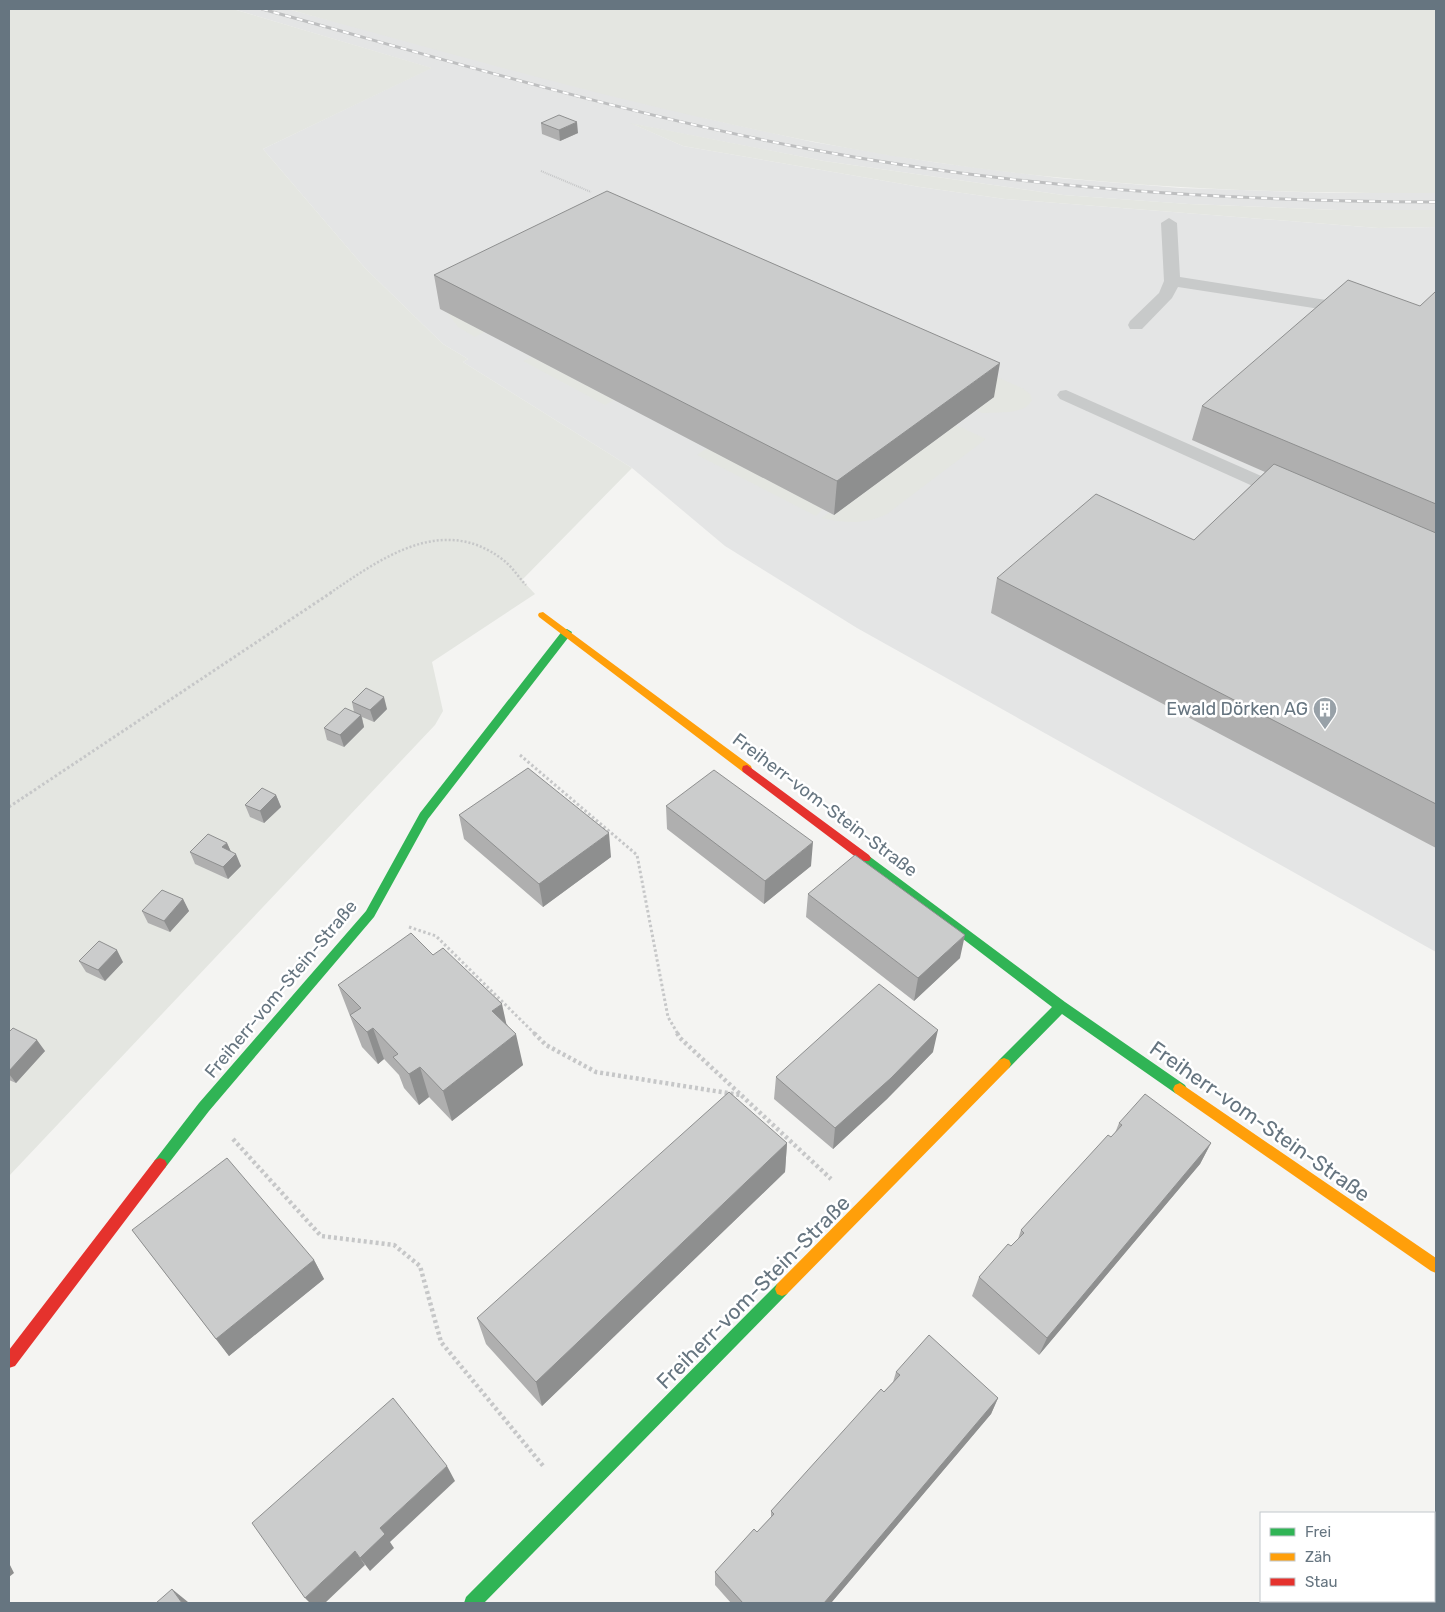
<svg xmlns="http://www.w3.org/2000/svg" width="1445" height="1612" viewBox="0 0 1445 1612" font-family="Rubik,sans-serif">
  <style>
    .built { fill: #e4e5e5 }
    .green { fill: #e4e6e1 }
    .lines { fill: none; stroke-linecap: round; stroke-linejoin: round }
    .path-far3 { stroke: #c6c7c8; stroke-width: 2; stroke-dasharray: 1 1; stroke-linecap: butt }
    .path-far2 { stroke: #c6c7c8; stroke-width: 2.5; stroke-dasharray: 2 2; stroke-linecap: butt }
    .path-far1 { stroke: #c6c7c8; stroke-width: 3; stroke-dasharray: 2.5 2.5; stroke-linecap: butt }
    .path { stroke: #c6c7c8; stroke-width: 4.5; stroke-dasharray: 3 3; stroke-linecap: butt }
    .lane { fill: #c8caca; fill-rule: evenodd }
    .fast { fill: #30b455; fill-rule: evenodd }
    .slow { fill: #ff9f0a; fill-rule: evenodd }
    .jam { fill: #e5322d; fill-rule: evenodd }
    .rail-casing { stroke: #bebfc0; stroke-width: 3 }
    .rail { stroke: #fff; stroke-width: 2; stroke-dasharray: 6; stroke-linecap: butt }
    .wall { fill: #afafaf }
    .shaded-wall { fill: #8e8f8f }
    .building { fill: #cbcccc; stroke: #8e8f8f }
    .labels { text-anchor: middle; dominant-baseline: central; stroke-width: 5; stroke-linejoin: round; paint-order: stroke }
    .poi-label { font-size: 18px; fill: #667580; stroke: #fff; text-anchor: end }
    .street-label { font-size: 18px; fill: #667580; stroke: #fff }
    .near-street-label { font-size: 21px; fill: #667580; stroke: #fff }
  </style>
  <rect width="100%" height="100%" fill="#f4f4f2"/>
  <path class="built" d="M233 9H287L709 119 813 142 933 162 1058 178 1181 188 1328 193H1436V210H1337L1189 204 1063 195 824 161 633 124 683 146 920 187 1005 199 1378 228 1436 227V952L857 628 725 546 632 468 463 362 468 359 443 344 365 268 263 149 431 68Z"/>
  <path class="green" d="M9 9H233L432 68 263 149 365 268 443 344 468 359 463 362 632 468 522 580 535 594 432 662 443 711 435 725 9 1176Z
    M287 9H1436V193C1268 194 1100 187 933 162 714 130 500 67 287 9Z
    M630 123 824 161 1063 195 1189 204 1337 210H1436V227L1378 228 1005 199 920 187 683 146Z
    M447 312 484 332 475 337 458 327Z
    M532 357 614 400 605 405 523 361Z
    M958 360 1022 388 1030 394 1032 400C1025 415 997 412 982 413L977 410 994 397Z
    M956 425 986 439 887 514C865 525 845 523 821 518L829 513 834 515Z
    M707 448 823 509 816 516 697 455Z"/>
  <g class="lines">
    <path class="path-far3" d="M541 171 591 192"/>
    <path class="path-far2" d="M330 593C382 558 442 514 502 559 512 566 518 577 526 585"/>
    <path class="path-far1" d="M520 755 637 855 668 1017 678 1034
      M9 807 332 592
      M409 927 436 936 535 1034"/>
    <path class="path" d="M534 1033 546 1045 596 1072 740 1095
      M677 1033 680 1038 831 1179
      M233 1139 321 1236 394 1245 420 1266 441 1342 544 1467"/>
    <path class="lane" d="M1169 218 1177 223 1180 277 1352 304 1358 306 1360 309 1358 312 1352 314 1178 287 1172 298 1142 329H1130L1128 325 1130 321 1159 293 1164 281 1161 223Z
      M1066 390 1293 490 1296 494 1293 498H1279L1060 399 1057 395 1060 391Z"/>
    <path class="fast" d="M567 629 572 632 571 634 428 819 374 917 209 1111 165 1168 160 1170 155 1168 153 1164 155 1160 199 1103 366 911 420 813 563 630Z
      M865 853 1065 1002 1185 1085 1187 1089 1185 1093 1180 1095 1175 1093 1062 1014 1009 1068 1004 1070 999 1068 997 1064 999 1060 1052 1007 861 861 859 858 861 855Z
      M782 1282 787 1284 789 1289 787 1294 484 1603H464L466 1597 777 1284Z"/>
    <path class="slow" d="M543 612 751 766 752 769 751 772H743L539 617 538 615 539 613Z
      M1004 1058 1009 1060 1011 1064 1009 1068 787 1294 782 1296 777 1294 775 1289 777 1284 999 1060Z
      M1180 1083 1436 1258V1273L1431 1271 1175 1093 1173 1089 1175 1085Z"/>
    <path class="jam" d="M747 765 869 855 871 858 869 861H861L743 772 742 769 743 766Z
      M160 1158 165 1160 167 1164 165 1168 15 1366 9 1368V1350L155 1160Z"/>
    <defs>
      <path id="rail" d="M262 9C443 59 624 114 809 149 1016 188 1226 201 1436 202"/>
    </defs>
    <use href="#rail" class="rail-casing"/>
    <use href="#rail" class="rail"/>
  </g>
  <path class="wall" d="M541 123 578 133 560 141 542 134Z
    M434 275 994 397 834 515 440 309Z
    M1436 293V848L991 613 997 578 1194 540 1265 472 1192 440 1202 406 1420 306Z
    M352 702 387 709 374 722 362 717 364 727 344 747 327 740 324 728 354 712Z
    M276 795 281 807 264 823 250 817 245 805Z
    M666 806 811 866 764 904 667 829Z
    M459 815 611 857 543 907 464 839Z
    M227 843 231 852 241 866 228 879 195 864 190 852Z
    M808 894 960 958 914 1001 806 917Z
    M183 899 189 911 170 932 148 923 142 911Z
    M79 961 123 962 105 981 86 972Z
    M338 985 507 1024 523 1065 452 1121 429 1097 419 1105 404 1088 399 1075 384 1059 378 1064 362 1047Z
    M9 1032 45 1051 16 1083 9 1080Z
    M933 1052 887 1099 833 1149 774 1099 776 1077Z
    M1119 1123 1211 1143 1200 1164 1039 1355 972 1296 979 1277 1011 1246 1018 1239 1021 1230 1115 1133Z
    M787 1143 785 1172 542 1406 486 1344 477 1318Z
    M132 1230 314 1260 324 1279 229 1356Z
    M896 1372 998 1398 991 1414 831 1603H731L715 1585V1572L757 1532 771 1517V1511L893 1382Z"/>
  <path class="shaded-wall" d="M577 122 578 133 560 141 559 130Z
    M1000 363 994 397 834 515 837 481Z
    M384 697 387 709 374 722 370 710Z
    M361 715 364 727 344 747 340 735Z
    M276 795 281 807 264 823 260 811Z
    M609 833 611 857 543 907 539 884Z
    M813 842 811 866 764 904 765 881Z
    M227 843 232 854 222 847Z
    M236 854 241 866 228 879 223 867Z
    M183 899 189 911 170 932 164 921Z
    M965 935 960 958 914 1001 918 978Z
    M117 950 123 962 105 981 98 970Z
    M502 1004 509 1036 492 1011Z
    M373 1028 384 1059 378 1064 367 1032Z
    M938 1030 933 1052 887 1099 833 1149 835 1128Z
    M516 1034 523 1065 452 1121 443 1091Z
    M37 1040 45 1051 16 1083 9 1074V1071Z
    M420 1067 429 1097 419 1105 409 1074Z
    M787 1143 785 1172 542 1406 536 1382Z
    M1211 1143 1200 1164 1039 1355 1047 1338Z
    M314 1260 324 1279 229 1356 216 1339Z
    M998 1398 991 1414 831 1603H824Z
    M447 1466 455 1481 390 1542 394 1548 370 1571 360 1558 380 1528Z
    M355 1551 365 1565 325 1603H310L305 1598Z
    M9 1563 14 1573 9 1577Z
    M172 1589 188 1602 189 1603H182Z"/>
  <path class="building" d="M559 115 577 122 559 130 541 123Z
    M607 191 1000 363 837 481 434 275Z
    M1348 280 1420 306 1435 292 1436 293V504L1202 406Z
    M1274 464 1436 533V804L997 578 1096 494 1194 540Z
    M366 688 384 697 370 710 352 702Z
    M345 708 361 715 340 735 324 728Z
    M528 768 609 833 539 884 459 815Z
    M714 770 813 842 765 881 666 806Z
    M262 788 276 795 260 811 245 805Z
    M208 834 227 843 222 847 236 854 223 867 190 852Z
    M855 855 965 935 918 978 808 894Z
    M162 890 183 899 164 921 142 911Z
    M411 933 433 955 443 948 502 1004 492 1011 516 1034 443 1091 420 1067 409 1074 393 1057 398 1054 373 1028 367 1032 350 1015 361 1008 338 985Z
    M99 941 117 950 98 970 79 961Z
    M879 984 938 1030 891 1078 835 1128 776 1077Z
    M13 1028 37 1040 9 1071V1032Z
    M729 1092 787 1143 536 1382 477 1318Z
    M1145 1094 1211 1143 1047 1338 979 1277 1008 1244 1011 1246 1024 1233 1021 1230 1108 1135 1111 1137 1122 1125 1119 1123Z
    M227 1158 314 1260 216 1339 132 1230Z
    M929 1335 998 1398 824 1603H743L715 1572 754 1529 757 1532 774 1514 771 1511 881 1389 884 1392 900 1375 896 1372Z
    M393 1398 447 1466 380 1528 385 1534 360 1558 355 1551 305 1598 252 1523Z
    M172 1589 182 1603H156Z"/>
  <defs>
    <symbol id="building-pin" viewBox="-11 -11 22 30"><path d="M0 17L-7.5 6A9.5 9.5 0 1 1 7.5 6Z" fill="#98a1a8" stroke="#fff"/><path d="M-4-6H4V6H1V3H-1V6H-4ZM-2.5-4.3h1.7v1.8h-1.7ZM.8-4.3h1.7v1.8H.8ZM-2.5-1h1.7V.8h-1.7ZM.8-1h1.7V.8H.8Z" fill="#fff"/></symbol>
  </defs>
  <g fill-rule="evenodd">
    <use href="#building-pin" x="1311" y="695" width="28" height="38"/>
  </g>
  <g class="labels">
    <g class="poi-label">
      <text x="1308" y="709">Ewald Dörken AG</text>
    </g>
    <g class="street-label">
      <text transform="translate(825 805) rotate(37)">Freiherr-vom-Stein-Straße</text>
      <text transform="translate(281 989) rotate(-50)">Freiherr-vom-Stein-Straße</text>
    </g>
    <g class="near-street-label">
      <text transform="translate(1260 1121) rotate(35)">Freiherr-vom-Stein-Straße</text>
      <text transform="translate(753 1292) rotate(-45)">Freiherr-vom-Stein-Straße</text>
    </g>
  </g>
  <rect width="1445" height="1612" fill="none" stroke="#667580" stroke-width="20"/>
  <rect x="1260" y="1512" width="175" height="90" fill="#ffffff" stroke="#c2c8cc"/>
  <rect x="1270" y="1528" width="25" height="8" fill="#30b455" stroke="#c2c8cc"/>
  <text x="1305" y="1537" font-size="15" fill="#667580">Frei</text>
  <rect x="1270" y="1553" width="25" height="8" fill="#ff9f0a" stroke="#c2c8cc"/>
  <text x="1305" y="1562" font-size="15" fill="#667580">Zäh</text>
  <rect x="1270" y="1578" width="25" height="8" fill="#e5322d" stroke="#c2c8cc"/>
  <text x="1305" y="1587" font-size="15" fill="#667580">Stau</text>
</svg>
